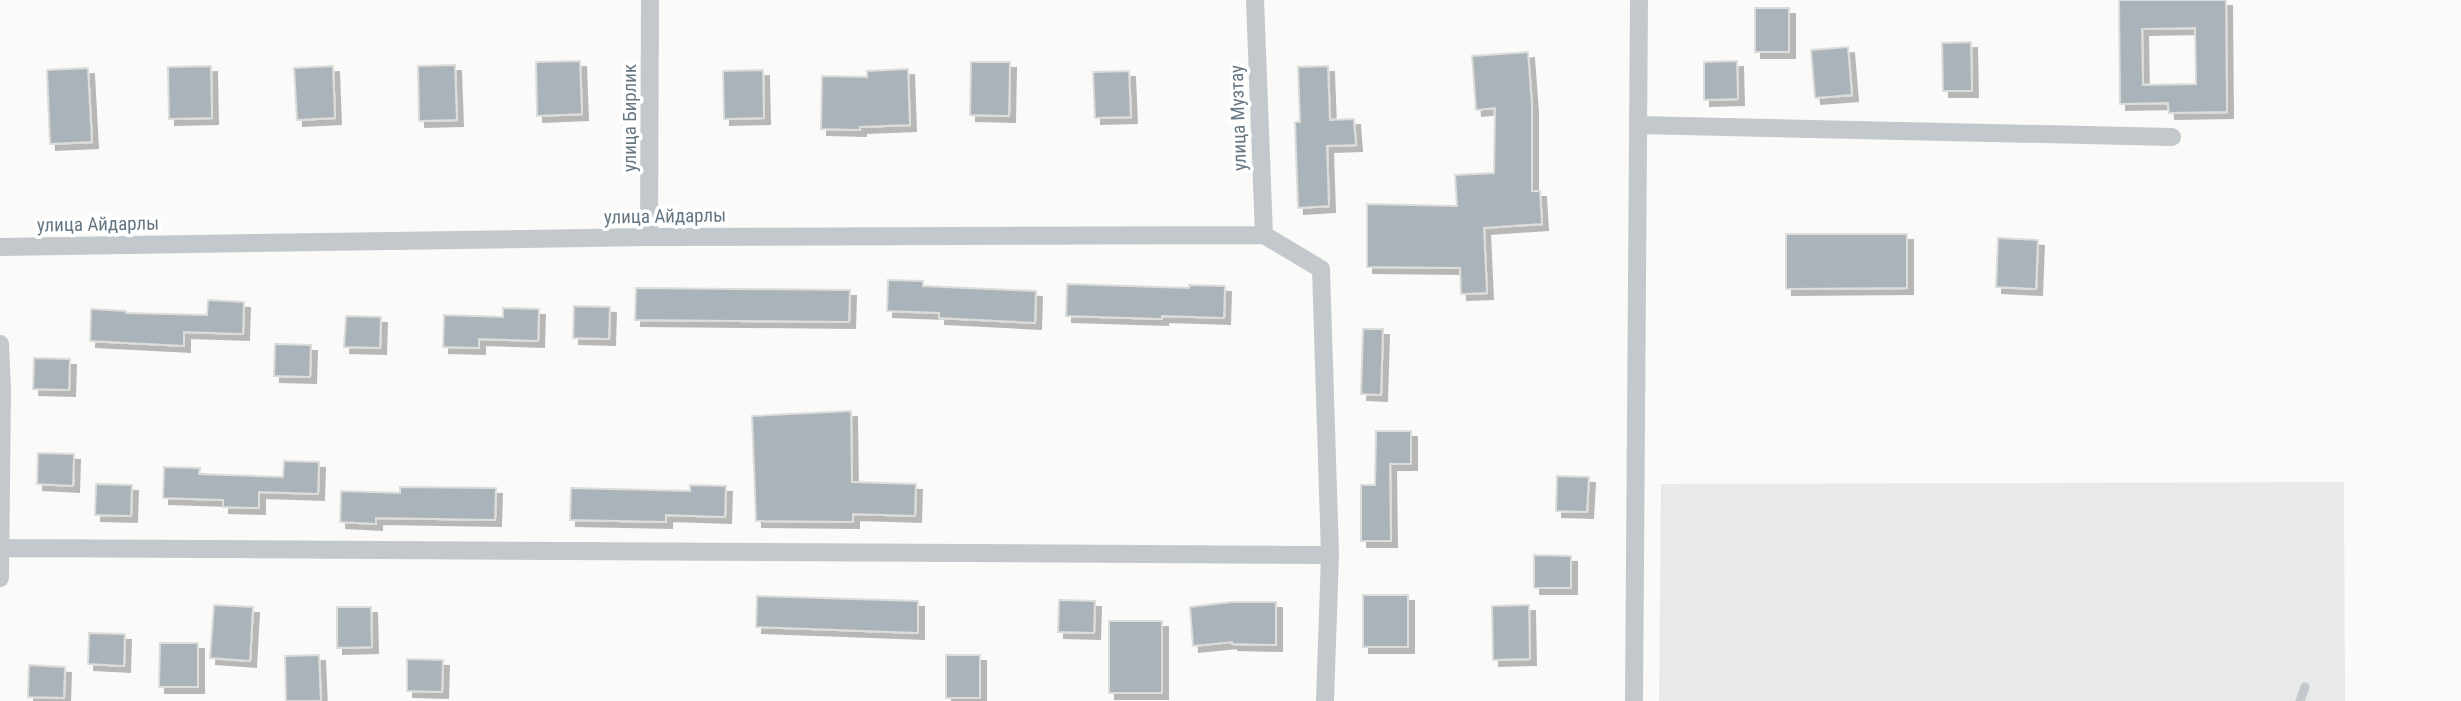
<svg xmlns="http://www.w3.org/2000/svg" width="2461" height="701" viewBox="0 0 2461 701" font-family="'Roboto Condensed',sans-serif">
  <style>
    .built { fill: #e8e9e9 }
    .building { fill: #aab3b9; stroke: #dcdcda; stroke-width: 2; fill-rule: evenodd; filter: url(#shadow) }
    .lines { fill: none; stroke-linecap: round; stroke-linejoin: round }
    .service { stroke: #c3c8cc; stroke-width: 9 }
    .minor { stroke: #c3c8cc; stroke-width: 18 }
    .labels { text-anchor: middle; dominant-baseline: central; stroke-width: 7; stroke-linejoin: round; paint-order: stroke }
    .street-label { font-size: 19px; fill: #657683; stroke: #fff }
  </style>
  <defs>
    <filter id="shadow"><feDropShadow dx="6" dy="6" stdDeviation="0" flood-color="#0004"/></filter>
  </defs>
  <rect width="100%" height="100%" fill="#fafaf8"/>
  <path class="built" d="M2344 482 2345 701H1659L1661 484Z"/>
  <path class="building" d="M2119 0H2226L2227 112 2169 113 2168 103 2120 104ZM2195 28 2196 84 2143 85 2142 29Z
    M1755 8H1789V52H1755Z
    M1971 42 1972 91H1943L1942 43Z
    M1848 47 1852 95 1815 98 1811 50Z
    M1528 52 1532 106V191H1540L1542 224 1484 228 1487 293 1461 294 1460 268 1367 267V204L1457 206 1455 175 1494 173 1495 108 1476 110 1472 56Z
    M580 61 582 114 537 116 536 62Z
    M1737 61 1738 99 1704 100V62Z
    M971 62H1010L1009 116 970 115Z
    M455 65 457 120 419 121 418 66Z
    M211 66 212 118 169 119 168 67Z
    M333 66 335 118 297 120 294 68Z
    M1328 66 1330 120 1354 119 1356 145 1327 146 1329 206 1298 208 1295 122H1300L1298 67Z
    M88 68 92 142 50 144 47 70Z
    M908 69 910 125 860 127V130L821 129 822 76 867 77V71Z
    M763 70 764 118 724 119 723 71Z
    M1129 71 1131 117 1095 118 1093 72Z
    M1786 234H1907V288L1786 289Z
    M1998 238 2038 240 2036 289 1996 287Z
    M888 280 923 281V286L1036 291 1035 323 939 318V313L887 311Z
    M1067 284 1189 288V285L1225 286 1224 318 1162 316V319L1066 316Z
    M636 288 850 290 849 322 635 320Z
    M208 300 244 302 243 334 184 332V346L90 341 91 309 126 311V313L207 315Z
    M574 306 610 307 609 339 573 338Z
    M503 308 539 309 538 341 479 339V348L443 347 444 315 503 317Z
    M346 316 381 317 380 348 344 347Z
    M1363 329H1383L1381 395 1361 394Z
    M275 344 311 345 310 377 274 376Z
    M34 358 70 359 69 390 33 389Z
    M851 411 852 482 916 484 915 516 853 514V522L756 521 752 416Z
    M1376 431H1411V464H1390L1391 541H1361V485H1375Z
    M38 453 74 454 73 486 37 484Z
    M284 461 319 462 318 494 259 492V508L223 507V500L163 498 164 467 200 468 199 474 283 477Z
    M1557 476 1589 477 1587 512 1556 511Z
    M96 484 132 485 131 516 95 515Z
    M690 485 726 486 725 517 666 515V522L570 520 571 488 690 491Z
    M400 487 496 488 495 520 376 518V524L340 522 341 491 400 493Z
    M1534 555 1571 556V588H1534Z
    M1363 595H1408V647H1363Z
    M757 596 918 601V633L756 627Z
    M1059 600 1095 601 1094 633 1058 632Z
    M1232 602H1276V645L1232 644V642L1193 646 1190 607Z
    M214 605 253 607 250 661 210 658Z
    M1529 605 1530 659 1493 660 1492 606Z
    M337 607H371L372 647 337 648Z
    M1109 621H1162V693H1109Z
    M89 633 125 634 124 666 88 664Z
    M160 643H198V687H159Z
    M319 655 321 701H286L285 656Z
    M946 655H980V698H946Z
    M407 659 443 660 442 692 407 691Z
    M29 665 65 667 64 698 28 697Z"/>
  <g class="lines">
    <path class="service" d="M2300 701 2305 687"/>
    <path class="minor" d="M1255 0 1264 235
      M1638 125 2172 137
      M649 237 650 0
      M0 247 649 237 1264 235 1321 269 1330 555 1325 701
      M0 344 2 390 0 578
      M0 548 1330 555
      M1634 701 1639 0"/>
  </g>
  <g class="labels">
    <g class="street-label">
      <text transform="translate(629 118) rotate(-90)">улица Бирлик</text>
      <text transform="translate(1238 118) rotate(-92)">улица Музтау</text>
      <text transform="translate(665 216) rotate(-1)">улица Айдарлы</text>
      <text transform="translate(98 224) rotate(-1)">улица Айдарлы</text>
    </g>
  </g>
</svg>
